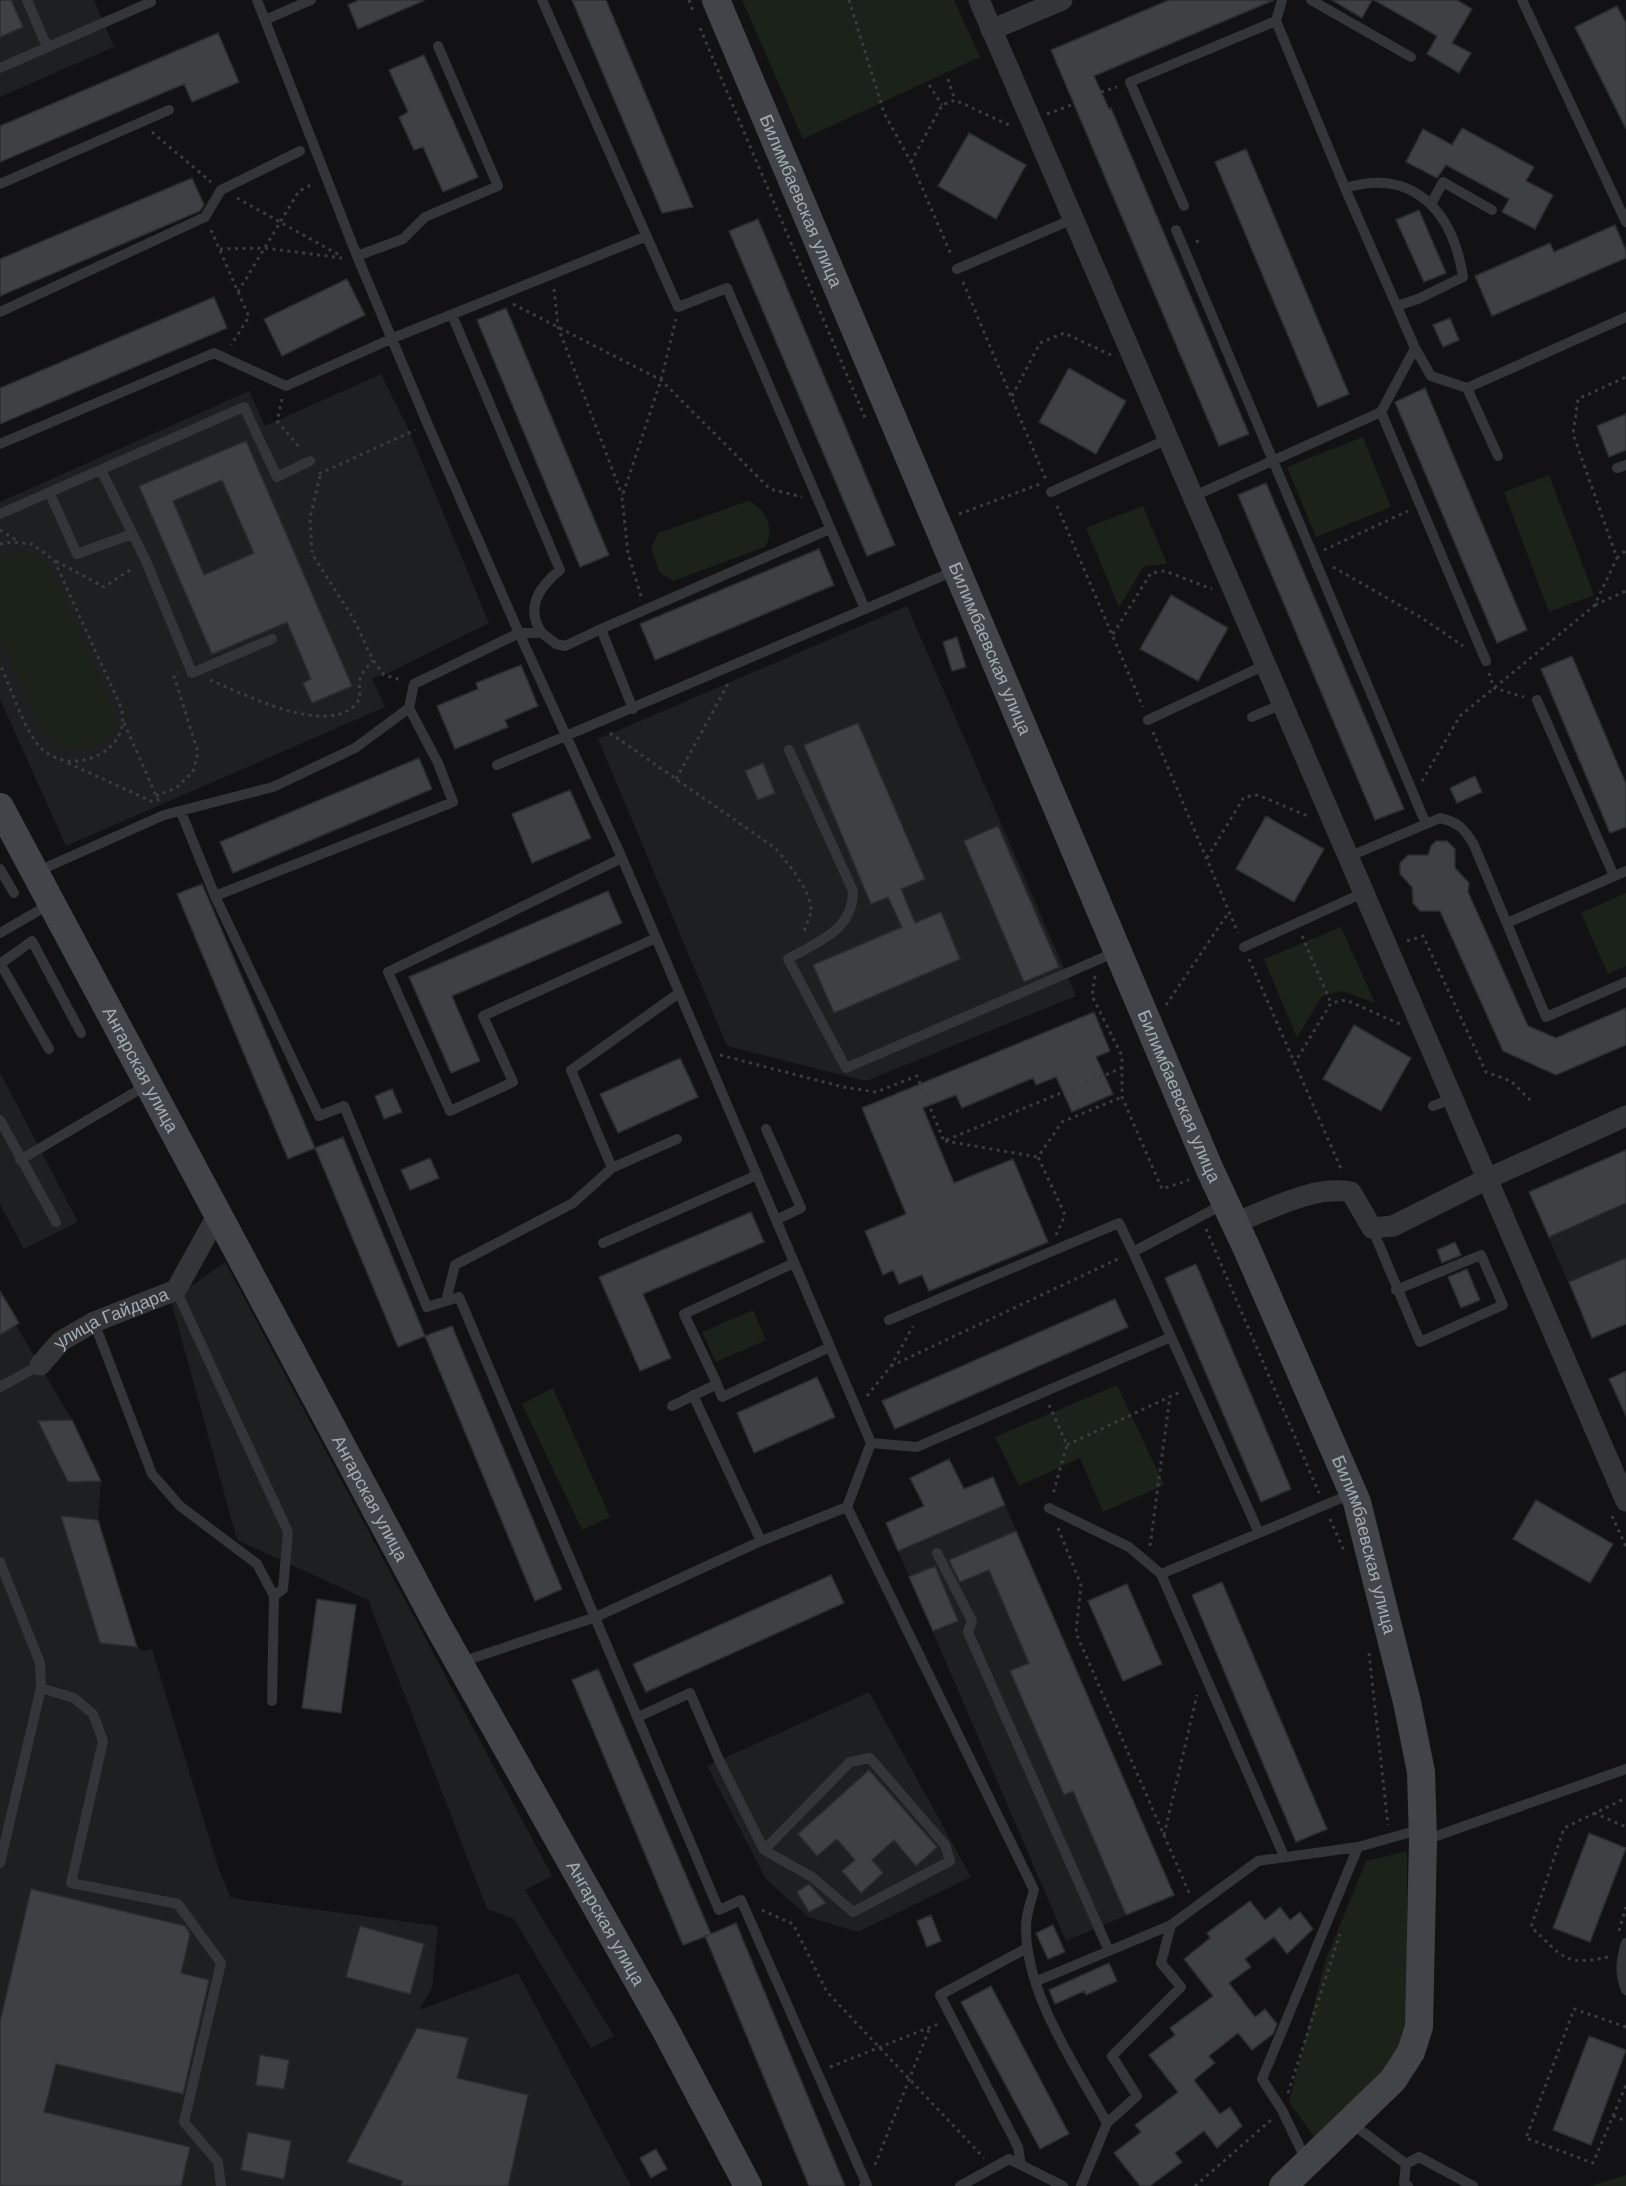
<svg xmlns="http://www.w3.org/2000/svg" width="1626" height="2186" viewBox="0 0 1626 2186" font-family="Helvetica,sans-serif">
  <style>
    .built { fill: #1e1f21 }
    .green { fill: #1b221a }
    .building { fill: #3e4144; stroke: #2c2d30; stroke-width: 1.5; fill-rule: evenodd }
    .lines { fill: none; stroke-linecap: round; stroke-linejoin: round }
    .path { stroke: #393c40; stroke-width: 3; stroke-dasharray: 3 4.5; stroke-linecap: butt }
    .lane { stroke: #333539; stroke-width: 10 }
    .street { stroke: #333539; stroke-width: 21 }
    .secondary { stroke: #414549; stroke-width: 28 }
    .labels { text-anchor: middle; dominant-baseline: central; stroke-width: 5; stroke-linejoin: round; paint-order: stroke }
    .street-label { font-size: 18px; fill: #a3acb4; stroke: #0d0d0f }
  </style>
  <rect width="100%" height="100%" fill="#121214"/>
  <path class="built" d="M0 0H94L114 47 0 97Z
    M381 374 410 433 489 623 384 675 372 678 385 707 66 846 0 699V502L249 391 265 426Z
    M907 606 1076 996 866 1081 727 1046 598 739Z
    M0 1072 78 1222 24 1249 0 1204Z
    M1626 1150V1324L1592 1338 1529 1192Z
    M225 1262 552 1876 525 1890 614 2036 591 2048 514 1919 487 1909 368 1600 237 1540 171 1301Z
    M0 1298 72 1420 101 1481 98 1520 137 1646 143 1651 152 1649 218 1867 231 1898 438 1926 432 1988 419 2010 518 1973 631 2186H0Z
    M993 1477 1174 1895 1066 1941 886 1523Z
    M869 1692 971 1877 858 1932 808 1917 766 1879 707 1766Z"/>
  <path class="green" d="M742 0H954L980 57 803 139Z
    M1363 437 1391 507 1316 537 1287 467Z
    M1549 475 1594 595 1549 612 1504 492Z
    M748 501C766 508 776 530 765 547L673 581 660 573 651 549 658 533Z
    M1143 506 1167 564 1144 566 1119 607 1086 528Z
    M15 550 30 552 48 564 113 707C125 744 75 762 50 740 42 734 2 644 0 632 0 607 0 580 0 554Z
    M1626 893V966L1608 974 1581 913Z
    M1341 927 1375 1003 1342 991 1322 996 1297 1038 1264 959Z
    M753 1310 766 1340 716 1362 702 1332Z
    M1117 1385 1164 1485 1103 1512 1080 1458 1019 1486 995 1437Z
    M553 1388 610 1517 582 1530 522 1404Z
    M1407 1851 1408 2026 1403 2049 1319 2144 1289 2102 1325 1962 1366 1861Z
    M1626 2175V2186H1590Z"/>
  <path class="building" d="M0 0H11L23 27 0 37Z
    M359 0H425L358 29 348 5Z
    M572 0H606L693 207 662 213Z
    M1169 0H1274L1094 76 1109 109 1111 108 1249 434 1219 446 1051 50Z
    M1332 0H1372L1362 18Z
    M1374 0H1457L1472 9 1452 43 1471 53 1459 73 1427 54 1437 36Z
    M1617 6 1626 23V129L1575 27Z
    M218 33 239 82 192 102 184 84 0 162V126Z
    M424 55 478 177 443 192 423 147 414 150 399 117 408 112 389 70Z
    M1462 128 1534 167 1526 181 1553 195 1535 229 1502 212 1509 199 1446 165 1437 178 1406 162 1423 129 1452 145Z
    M969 133 1026 165 996 219 938 186Z
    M1246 149 1349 394 1318 407 1215 162Z
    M192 178 204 205 200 211 0 296V259Z
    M1419 210 1446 273 1424 282 1396 220Z
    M758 219 895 545 867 556 729 231Z
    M1615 225 1626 251V258L1492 316 1475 276 1550 243 1554 252Z
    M347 279 365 315 282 356 264 319Z
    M214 297 227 328 0 424V388Z
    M506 308 609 555 580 567 477 320Z
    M1450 318 1459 340 1443 347 1433 325Z
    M1069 368 1126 401 1096 454 1039 422Z
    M1425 388 1527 630 1497 643 1395 402Z
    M1626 414V450L1609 457 1597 426Z
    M246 441 352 686 312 703 303 683 311 679 287 622 212 654 139 486ZM222 480 254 553 204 575 173 501Z
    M1266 483 1404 809 1375 820 1238 495Z
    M819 549 834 585 655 660 640 624Z
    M1171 595 1228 628 1198 681 1140 649Z
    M957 637 966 667 952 671 943 642Z
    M1572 656 1626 784V827L1610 833 1541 669Z
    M521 665 538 706 505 720 508 727 455 749 437 706 478 689 476 683Z
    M858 723 925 879 901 889 915 923 941 912 960 959 834 1013 813 965 902 927 888 897 871 904 804 745Z
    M419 758 432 789 233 873 220 842Z
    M763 763 775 793 758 800 745 771Z
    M1475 776 1482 792 1457 803 1450 788Z
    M570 790 591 838 532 863 512 814Z
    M1266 816 1324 849 1294 902 1236 869Z
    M998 826 1059 967 1024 982 964 841Z
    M1436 841H1447L1455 849V868L1469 883 1468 892 1528 1026 1556 1038 1626 1008V1045L1556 1075 1503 1051 1440 911H1420L1413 903 1412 887 1400 874V863L1408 855H1428L1431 846Z
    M202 884 315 1148 288 1159 177 894Z
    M608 891 622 923 452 996 480 1061 451 1073 409 977Z
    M1094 1012 1110 1051 1096 1057 1113 1094 1072 1112 1056 1077 1036 1085 1033 1078 962 1108 956 1095 923 1108 954 1183 1013 1159 1048 1242 929 1291 922 1275 899 1284 893 1270 883 1275 865 1231 906 1214 862 1108Z
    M1354 1025 1411 1058 1381 1111 1323 1079Z
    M680 1058 698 1097 618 1133 600 1094Z
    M392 1089 402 1112 384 1119 375 1096Z
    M343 1137 425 1336 398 1347 315 1148Z
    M1626 1150V1203L1549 1237 1529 1192Z
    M430 1158 439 1178 410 1190 401 1170Z
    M751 1212 764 1242 643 1294 671 1358 640 1371 599 1277Z
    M1455 1242 1461 1255 1442 1263 1437 1250Z
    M1626 1258V1324L1592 1338 1569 1282Z
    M1196 1264 1291 1489 1261 1502 1165 1278Z
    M1467 1269 1480 1300 1461 1308 1448 1277Z
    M0 1291 19 1323 0 1335Z
    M1115 1299 1128 1327 895 1429 882 1401Z
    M452 1326 562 1589 535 1601 425 1336Z
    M1626 1371V1416L1609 1379Z
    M817 1377 835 1417 754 1453 737 1413Z
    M72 1420 101 1481 68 1482 38 1421Z
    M949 1459 964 1489 993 1477 1005 1505 898 1551 886 1523 924 1506 910 1478Z
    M1536 1500 1613 1544 1590 1583 1513 1539Z
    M61 1516 98 1520 137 1647 100 1643Z
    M1016 1531 1174 1895 1126 1915 1073 1791 1064 1795 1010 1671 1029 1663 989 1570 960 1582 949 1560Z
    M935 1566 958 1621 933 1631 909 1577Z
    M831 1575 844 1603 646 1692 633 1664Z
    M1222 1582 1327 1829 1296 1842 1192 1595Z
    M1127 1584 1162 1664 1123 1681 1088 1601Z
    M317 1599 356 1605 341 1713 302 1708Z
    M598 1669 711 1934 736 1923 845 2186H809L705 1936 709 1935 683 1945 572 1680Z
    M869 1770 937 1847 916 1866 894 1840 872 1860 883 1873 861 1893 842 1871 855 1860 837 1839 817 1856 798 1834Z
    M1589 1833 1626 1848 1590 1942 1553 1928Z
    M809 1884 826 1903 809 1912 797 1892Z
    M31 1889 185 1926 190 1934 181 1973 209 1980 183 2094 56 2064 44 2112 190 2147 181 2186H0V2022Z
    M1250 1901 1265 1920 1280 1907 1290 1920 1300 1912 1313 1929 1287 1954 1274 1937 1245 1959 1251 1967 1229 1983 1255 2017 1265 2009 1277 2024 1273 2034 1252 2050 1238 2033 1209 2056 1215 2063 1194 2080 1220 2114 1230 2107 1242 2126 1217 2148 1204 2131 1175 2153 1182 2162 1150 2186H1140L1114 2153 1141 2132 1135 2125 1178 2092 1149 2055 1175 2035 1170 2028 1213 1996 1184 1959 1210 1938 1207 1933Z
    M931 1915 941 1941 927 1947 917 1921Z
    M1053 1925 1065 1952 1048 1959 1036 1933Z
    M360 1926 424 1944 410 1994 346 1977Z
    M1109 1963 1117 1981 1086 1995 1084 1991 1055 2004 1049 1990Z
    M991 1986 1069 2134 1040 2149 961 2002Z
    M417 2028 468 2038 457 2078 528 2095 508 2186H401L402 2181 347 2162Z
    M1589 2036 1626 2050 1591 2145 1553 2130Z
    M260 2055 289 2060 284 2089 256 2085Z
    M248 2132 291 2141 284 2179 241 2170Z
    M656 2149 667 2169 651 2178 640 2158Z"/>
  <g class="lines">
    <path class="path" d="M689 0 693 11
      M849 0 884 113 911 162 952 257
      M700 28 866 420
      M948 79 955 100
      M929 85 942 105
      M1101 92 1117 87
      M1047 114 1074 104
      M152 132 211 182
      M911 162 942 105 955 100 1011 126
      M237 198 341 256
      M211 230 249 317 231 345
      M1196 242 1203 239
      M220 249 265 248 342 258
      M963 282 1046 480
      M554 289 558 327 622 495
      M238 292 299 191 313 184
      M513 304 661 380 770 489 802 497
      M1012 396 1040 343 1064 333 1111 355
      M282 399 277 421 301 449
      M319 474 415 430
      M320 476 310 518 312 554 353 618 373 660 384 675 401 680
      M1057 506 1143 707
      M959 514 1040 484
      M0 530 16 540
      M0 544 12 542 32 544 54 560 120 705C136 749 75 778 43 750 25 734 11 688 0 664
      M1324 550 1408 511
      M1617 558 1626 550
      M56 561 104 587 133 568
      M1333 567 1422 618 1463 646
      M641 596 628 553 622 497 661 380 676 319
      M1595 605 1626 591
      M1113 634 1151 573 1165 571 1212 589
      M1489 673 1494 688 1524 697
      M210 680C244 694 324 736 355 705 363 698 358 689 360 679 361 672 369 666 373 660
      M124 723 159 802
      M1153 732 1238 933
      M610 733 775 848C787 862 812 892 811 911 810 918 805 927 803 934
      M68 763 155 803
      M676 779 728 684
      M1422 781 1460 716 1594 606 1617 558 1573 434 1578 399 1626 377
      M156 796 176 788 193 772 198 752 174 676 178 672
      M1207 858 1244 797 1258 795 1310 817
      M1302 936 1331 1003
      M1407 941 1423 936 1486 1072 1511 1081 1530 1100
      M1249 959 1342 1171
      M1095 976 1092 996 1122 1056V1097L1162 1189 1189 1180
      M1166 1005 1229 912
      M720 1055 843 1087 876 1092 917 1076 944 1141 1122 1068
      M1294 1064 1331 1003 1346 1000 1400 1024
      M945 1141 1038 1157
      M1206 1229 1319 1493
      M1056 1235 1065 1215 1038 1157 1062 1122 1122 1097
      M891 1366 1120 1258
      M867 1396 891 1366 913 1326
      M1049 1405 1067 1445 1053 1494
      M1067 1445 1180 1392
      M1612 1516 1626 1547
      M1330 1519 1344 1551
      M1058 1528 1081 1585 1076 1633 1190 1895
      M1150 1546 1170 1396
      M1369 1653 1388 1825
      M1594 1813 1626 1827
      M1164 1835 1197 1695
      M762 1910 793 1924 827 1992 984 2158
      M1619 1931 1626 1907
      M1608 1957C1563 1967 1563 1956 1531 1927L1564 1828 1626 1798
      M1626 2027 1574 2009 1526 2138 1593 2163 1613 2116 1626 2121
      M830 2067 938 2024
      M1288 2093 1340 1934
      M1613 2116 1626 2085
      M875 2165 930 2027
      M1195 2186 1271 2120"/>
    <path class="lane" d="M27 0 47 47
      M257 0 357 256 428 425 519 633 622 858 871 1443 847 1507 1034 1890C1031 1901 1026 1914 1026 1926 1025 1993 1075 2065 1107 2123L1081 2186
      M542 0 678 307 727 288 865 609 954 571
      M1311 0 1411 57
      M1522 0 1626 222
      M265 20 311 0
      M0 68 151 2 150 0
      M0 184 169 110
      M1345 188C1414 167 1453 212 1463 277L1418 299 1397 306
      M1431 204 1443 182 1492 210
      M1184 206 1130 82 1276 21
      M1176 230 1426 824
      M357 256 403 239 425 217 498 186 438 46
      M957 269 1073 219
      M0 312 205 217 221 190 300 151
      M452 315 560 570C540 586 524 608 542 633
      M1415 348 1431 376 1467 388 1498 456
      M1467 388 1626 317
      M1381 412 1486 661
      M0 444 214 353 286 386 393 338 647 236
      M1617 468 1626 465
      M101 470 146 561 192 673 272 639
      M1051 492 1168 439
      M50 494 77 554 132 534
      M1192 497 1381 412 1415 348 1345 188 1276 21 1282 0
      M0 514 244 407 277 477 310 461
      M1537 700 1614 876
      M633 709 601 629 830 529
      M1252 717 1282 704
      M1148 720 1265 665
      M789 750 853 891C853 931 818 941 788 959L846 1068 1116 952
      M497 765 865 609
      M181 812 215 896 319 1116 344 1106 427 1307 459 1297 719 1910 741 1900 867 2185 864 2186
      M1348 857 1440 818C1458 822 1465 829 1474 845L1546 1017 1626 982
      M622 858 388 972 450 1111 513 1082 483 1016 656 938
      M0 869 14 893
      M36 872 164 815 273 787 355 748 409 708
      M215 896 453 802 438 763 409 708 414 684 519 633H542L556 644 565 646 601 629
      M1507 923 1626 871
      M0 933 50 904
      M1244 947 1363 893
      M0 963 49 1049
      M0 964 32 941 81 1033
      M1433 1106 1452 1099
      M0 1120 56 1222
      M766 1129 801 1208 776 1220
      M677 1139 612 1168 571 1070 679 993
      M20 1160 147 1085
      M1224 1204 1133 1252 1259 1533 1161 1574 1284 1856
      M1372 1228 1420 1342 1503 1305 1481 1255 1396 1290
      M603 1243 757 1175
      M176 1290 288 1532 283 1589 274 1596 272 1701
      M446 1301 455 1265 573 1203 612 1168
      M889 1320 1119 1223 1133 1252
      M94 1322 152 1474 180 1506 257 1564 274 1596
      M717 1384 722 1397 830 1347
      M0 1387 40 1365
      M693 1395 761 1541
      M672 1406 717 1384 684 1314 794 1263
      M871 1443 917 1447 1171 1337
      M1049 1508 1129 1547 1161 1574
      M1259 1533 1353 1493
      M937 1553 972 1621 968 1632 1109 1951
      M0 1562 40 1663 41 1688 0 1863
      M461 1662 596 1617 761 1541 847 1507
      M41 1688 74 1698 93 1714 103 1741 71 1883 178 1904 221 1963 184 2122 218 2162 221 2186
      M638 1717 690 1693 719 1760 764 1850 850 1762 870 1758 945 1845 950 1861 853 1912 812 1877 764 1850
      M1425 1840 1626 1769
      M1626 1943C1621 1959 1619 1974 1626 1990
      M1037 1981 1171 1925 1258 1861 1358 1847 1422 1829
      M1107 2123 1137 2096 1112 2056 1181 1987 1161 1963 1171 1925
      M1351 2123 1406 2164
      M1306 2160 1282 2110 1262 2079 1358 1847
      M1406 2164 1419 2157 1473 2186
      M1406 2164 1404 2183 1408 2186
      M1021 2165 1018 2147 940 1995 1027 1948
      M960 2186 1009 2159 1063 2186"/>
    <g class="street">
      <path d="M979 0 1626 1501"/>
      <path d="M991 30 1062 0"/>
      <path d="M1234 1223C1270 1210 1312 1185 1351 1192L1372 1228 1393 1226 1489 1178 1626 1116"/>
      <path id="s1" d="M40 1365 61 1341 94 1322 176 1290 218 1214"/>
    </g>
    <g class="secondary">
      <path id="s2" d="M716 0 1210 1170 1247 1249 1357 1502 1407 1702 1421 1772 1423 1840 1419 2027 1411 2052 1393 2080 1283 2186"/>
      <path id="s3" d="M0 807 436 1622 665 2029 748 2186"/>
    </g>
  </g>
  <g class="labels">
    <g class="street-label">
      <text stroke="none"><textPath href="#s2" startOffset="218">Билимбаевская улица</textPath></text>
      <text stroke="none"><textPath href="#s2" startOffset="704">Билимбаевская улица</textPath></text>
      <text stroke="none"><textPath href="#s3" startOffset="298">Ангарская улица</textPath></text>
      <text stroke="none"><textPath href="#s2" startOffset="1190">Билимбаевская улица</textPath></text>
      <text stroke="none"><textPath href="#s1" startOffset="87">улица Гайдара</textPath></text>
      <text stroke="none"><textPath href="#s3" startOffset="784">Ангарская улица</textPath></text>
      <text stroke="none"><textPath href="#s2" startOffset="1676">Билимбаевская улица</textPath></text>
      <text stroke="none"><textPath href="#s3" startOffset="1270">Ангарская улица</textPath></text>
    </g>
  </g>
</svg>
